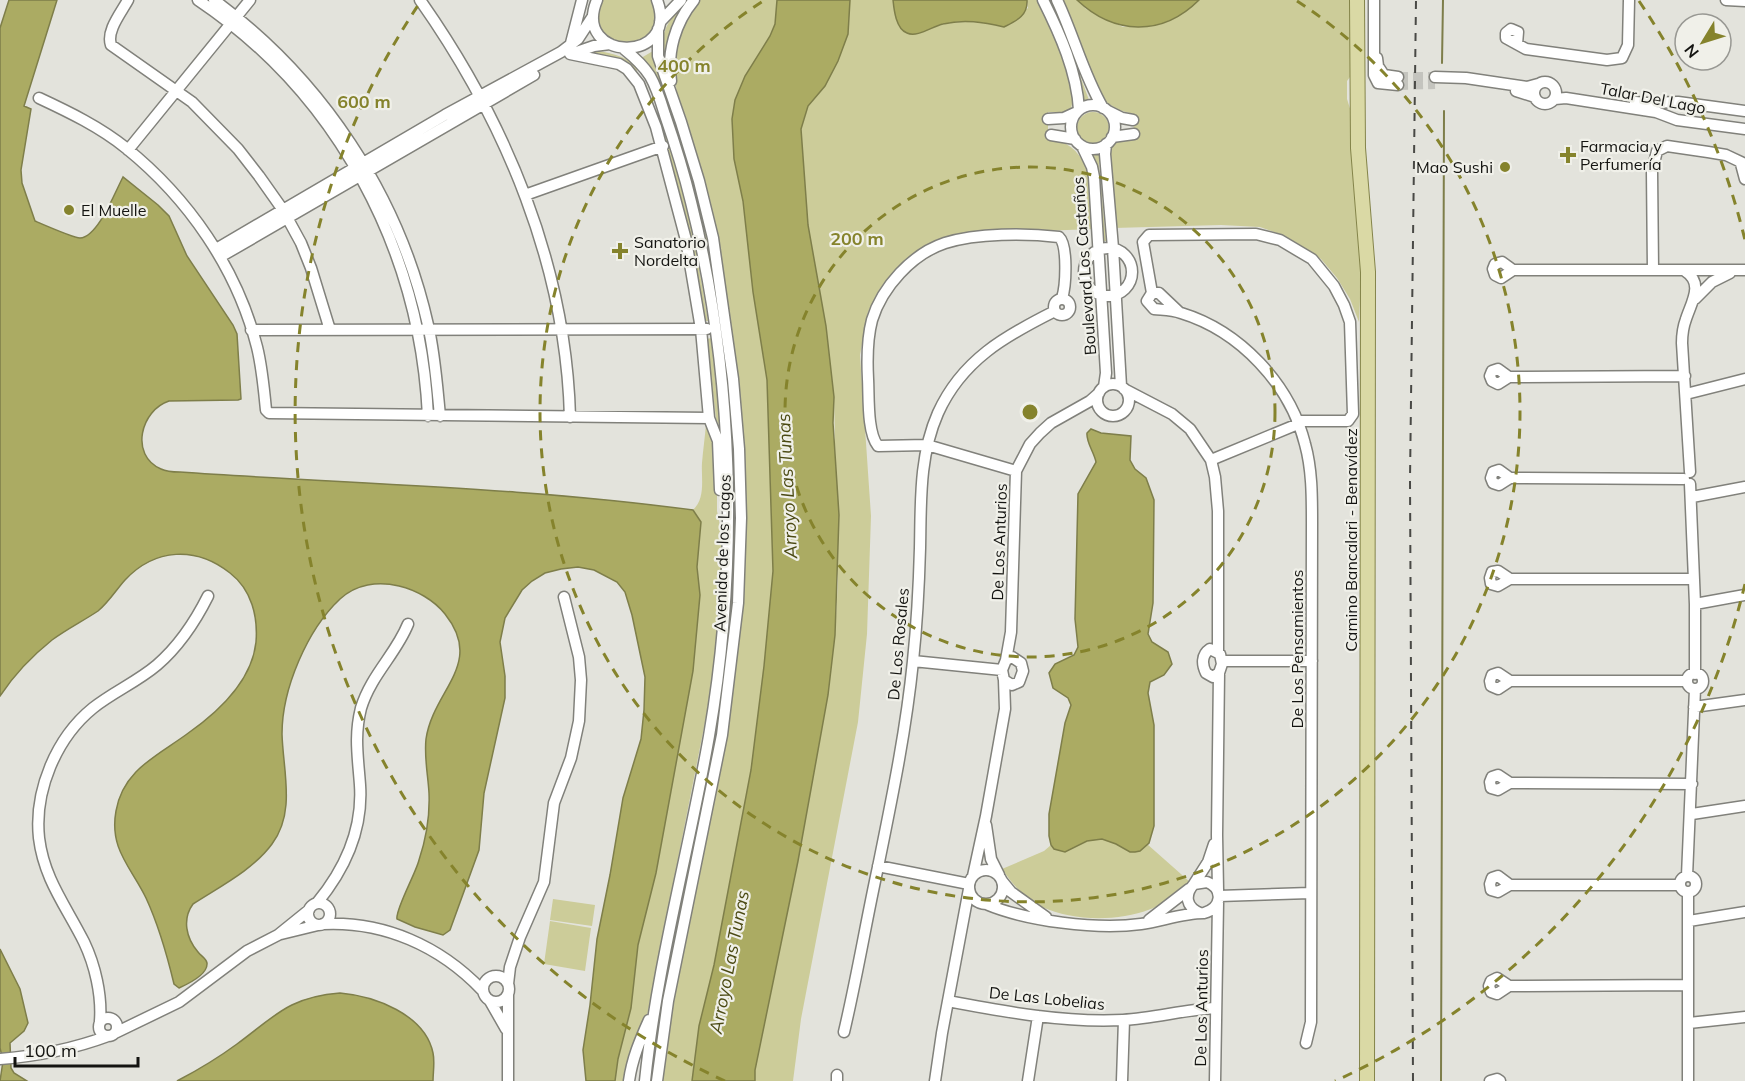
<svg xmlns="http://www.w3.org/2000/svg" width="1745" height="1081" viewBox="0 0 1745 1081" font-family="Mulish,sans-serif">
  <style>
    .green { fill: #cc9 }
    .water { fill: #abab63; stroke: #7e7e4a; stroke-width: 1.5 }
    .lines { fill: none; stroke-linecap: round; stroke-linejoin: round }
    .stream { stroke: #7e7e4a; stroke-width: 2 }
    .minor-tunnel { stroke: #c4c4be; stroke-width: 10; stroke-dasharray: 10 5; stroke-linecap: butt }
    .minor-casing { stroke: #81817b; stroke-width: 13 }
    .major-casing { stroke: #84844a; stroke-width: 16 }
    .minor { stroke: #fff; stroke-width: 10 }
    .major { stroke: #dad9a5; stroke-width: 14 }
    .rail { stroke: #494945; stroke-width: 2; stroke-dasharray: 8 8; stroke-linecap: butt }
    .ring { fill: none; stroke: #85832c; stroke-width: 3; stroke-dasharray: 10 8 }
    .poi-dot { fill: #85832c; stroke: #f0f0e9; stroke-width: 2 }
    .labels { text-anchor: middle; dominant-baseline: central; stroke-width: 4.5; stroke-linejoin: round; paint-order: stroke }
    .street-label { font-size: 16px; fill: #141411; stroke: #f0f0e9 }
    .poi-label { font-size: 16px; fill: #141411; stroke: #f0f0e9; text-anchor: start }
    .water-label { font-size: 18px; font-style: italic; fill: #4b4a13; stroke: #f0f0e9 }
    .centre { fill: #85832c; stroke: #f0f0e9; stroke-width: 3 }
    .ring-label { font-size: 18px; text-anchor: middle; font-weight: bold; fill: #85832c; stroke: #f0f0e9; stroke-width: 4.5; stroke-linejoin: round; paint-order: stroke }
  </style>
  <rect width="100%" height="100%" fill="#e3e3dc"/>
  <path class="green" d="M601 0H652C657 10 657 17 653 27 640 62 584 42 601 0Z
    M700 0H777L775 24 770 36 745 76 732 119 734 159 743 201 753 292 767 380 773 571 764 666 751 770 714 965 699 1026 692 1081H661L677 979 710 819 746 504 742 416 732 332 719 253 702 174 686 117 677 94 673 64 675 48 687 19Z
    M850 0H893L896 18 916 34C945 20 972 19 1004 27L1028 8 1027 0H1039C1049 23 1082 88 1070 110L1063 112H1048V137C1054 139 1061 141 1066 144 1095 160 1091 201 1093 229L966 234 913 256 887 279 879 290 868 312 860 355 871 516 867 634 858 722 801 1019 793 1081H755V1070L798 861 828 695 835 635 838 581 834 397 826 326 808 225 801 129 808 106 825 86 838 61 848 33Z
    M1047 0H1052L1089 100 1082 101Z
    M1060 0H1077L1086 9 1123 27 1172 20 1199 0H1353V73L1347 81V99L1353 118V181L1362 253 1359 322 1350 299 1337 278 1321 259 1285 236 1260 227 1221 225 1114 228C1111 209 1100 159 1113 144 1119 138 1126 138 1134 136L1133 114 1119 110 1104 101Z
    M687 3 668 67C655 42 666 18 687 3Z
    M588 49C607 52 624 55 640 68L635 72 582 51Z
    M653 51 678 120 705 221 717 294 732 401 737 497 734 605 719 722 651 1071 653 1039 715 722 730 450 685 162 656 76 641 58Z
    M659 109 690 214 708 321H704L686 217 660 120Z
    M1077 128a16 16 0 1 1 32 0a16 16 0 1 1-32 0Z
    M1098 154 1100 155 1099 164 1106 241H1102L1090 155Z
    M711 338 721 429 716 419 707 339Z
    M706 424 713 432 717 467V511L723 540 717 641 707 712 647 1016 627 1081H615L618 1059 631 1008 638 945 656 873 693 671 700 595 697 567 701 522 693 510C706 498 701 478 702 463 703 450 705 437 706 424Z
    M1099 838 1105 839 1121 846 1144 848 1147 844 1190 882C1159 921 1086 927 1042 907 1025 899 1013 885 1002 869L1044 851 1051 845 1054 849Z
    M553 899 595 905 592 926 550 920Z
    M550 921 591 928 585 971 544 964Z"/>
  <path class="water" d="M9 0H57L24 106 31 109 21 170 22 183 35 221C42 224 74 238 80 238 98 237 115 192 123 177L158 205 169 216 187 256 233 325 237 334 241 399 238 400 169 401C141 410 129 455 161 469 167 472 174 472 180 472 351 484 523 487 693 510L701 522 697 567 700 595 693 671 656 873 638 945 631 1008 618 1059 615 1081H586L583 1050 590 1005 597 939 610 875 623 798 641 739 644 710 645 677 632 615 625 592 617 582 594 570 578 567 561 569 545 573 532 581 522 590 505 618 500 642 505 676V698L484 793 479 850 450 930 443 935 415 927 397 919C395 910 416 873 419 860 426 839 430 816 429 793 428 775 424 757 426 739 433 690 485 664 445 614 434 600 416 590 399 586 378 581 356 584 340 599 307 630 282 689 282 734 283 771 296 812 272 844 253 870 219 887 193 904 182 919 186 938 198 952 201 956 206 958 207 963 208 974 188 984 179 988L174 984C167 955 159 926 146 898 131 867 109 849 116 811 123 770 157 756 187 734 217 713 252 681 256 642 258 617 252 590 230 573 196 546 155 548 125 580 116 590 109 602 98 611 83 621 67 629 52 640 32 656 14 675 0 696V28Z
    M777 0H850L848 34 838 61 825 86 808 106 801 129 808 225 826 326 834 397 833 423 839 515 835 635 828 695 798 861 755 1070V1081H692L699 1026 714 965 751 770 764 666 773 571 767 380 753 292 743 201 734 159 732 119 735 100 745 76 770 36 775 24Z
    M893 0H1027C1028 16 1016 21 1004 27 983 22 964 19 943 24 933 26 917 38 907 33 896 29 894 10 893 0Z
    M1077 0H1199C1162 37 1114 35 1077 0Z
    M1091 429 1101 433 1131 436 1130 460 1135 469 1146 478 1154 500 1153 603 1148 634 1152 642 1168 652 1172 664 1164 675 1150 682 1148 693 1154 725V826L1149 843 1140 851 1135 852H1130L1116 844 1102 839 1087 841 1065 852 1054 849 1051 845 1049 836V814L1065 723 1071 705 1068 698 1053 688 1049 673 1055 664 1074 655 1078 647 1075 619 1078 494 1096 462C1094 452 1086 442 1087 433Z
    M0 949 20 989 28 1023 24 1031 10 1043 11 1068 14 1073 27 1081H0L3 1061 0 1048Z
    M340 993C374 996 425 1014 433 1053 435 1062 433 1072 433 1081H177C198 1070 218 1058 237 1044 275 1016 289 997 340 993Z"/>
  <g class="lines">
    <path class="stream" d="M1442 63 1443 0
      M1441 1081 1444 111"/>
    <path class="minor-tunnel" d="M1398 77H1435
      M1398 85 1435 84"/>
    <defs>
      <path id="minor" d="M128 0C121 13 106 31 111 45L192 102 238 149 259 176 283 210 301 243 311 268 330 330
        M198 0C338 94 420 249 428 416
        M214 0C321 78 399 195 428 325 435 355 437 386 440 416
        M420 0C506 122 566 266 570 417
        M597 0C571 62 681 65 657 0
        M1043 0C1060 34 1077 72 1079 110
        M1057 0C1074 36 1083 74 1103 108
        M1374 0V75L1378 83 1398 85
        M1726 0 1745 1
        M660 22 681 0
        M571 43 582 0
        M1517 44 1518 32 1511 29 1506 33V38L1526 49 1607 60 1622 58 1628 45 1629 0
        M624 49C634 57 643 65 650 76 657 88 661 102 665 115 675 144 684 173 691 202 734 373 739 562 709 736 689 851 657 964 645 1081
        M570 54 619 64 627 69 639 84 656 127 686 240 701 329 709 418 718 441 720 490
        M571 54 594 46 610 44
        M1377 58 1378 66 1384 75 1398 77
        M1435 77 1466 78 1527 87 1538 84
        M671 81C667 52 675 23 694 0
        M1534 93a11 11 0 1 1 22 0a11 11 0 1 1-22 0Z
        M1516 91 1535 97
        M39 98C69 112 100 127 126 148 188 198 237 268 257 347 262 367 264 389 266 410L269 413 709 418
        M1555 99 1566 98 1656 112 1677 120 1745 129
        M1635 102 1647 103 1678 102 1745 111
        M1071 127a22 22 0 1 1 44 0a22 22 0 1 1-44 0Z
        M1108 111 1122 118 1133 120
        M1048 119 1064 118 1077 112
        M1051 135 1075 139
        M1112 137 1134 134
        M1106 144 1105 154 1113 248 1121 386
        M1082 146 1092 167 1094 177 1106 373 1104 387
        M128 150 250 0
        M1741 164 1745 179
        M525 195 663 146
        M1084 272a24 24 0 1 1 48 0a24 24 0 1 1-48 0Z
        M216 249 445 115 561 52 578 39 593 16
        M220 257 534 75
        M1513 270 1502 262 1495 264 1493 269 1495 275 1501 278 1513 270H1745
        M1653 270 1652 171 1657 151 1667 146 1708 152 1726 155 1745 164
        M1685 271C1704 283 1692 301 1686 319 1683 327 1682 334 1682 343L1690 472
        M1152 293 1143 242 1149 235 1256 234 1280 240 1312 259 1334 286 1344 305 1350 322 1353 414 1348 421H1297
        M1054 307a8 8 0 1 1 16 0a8 8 0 1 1-16 0Z
        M1695 299 1712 282 1730 273
        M1179 312 1159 293H1152L1147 301 1154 309C1163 310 1172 310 1181 313 1240 331 1290 384 1305 444 1312 469 1312 496 1312 522L1311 1022 1306 1043
        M251 330 707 329
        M1509 377 1498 369 1492 371 1490 376 1492 381 1498 384 1509 377 1685 376
        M1097 400a16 16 0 1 1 32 0a16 16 0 1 1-32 0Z
        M1124 389 1172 414 1190 429 1211 460 1215 477 1218 511V652
        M1686 394 1745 379
        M1211 460 1298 424
        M1016 471 927 445 878 446C867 433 869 396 868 379 867 360 867 339 872 320 882 287 912 254 945 243 977 233 1026 233 1059 237 1068 245 1066 286 1062 298
        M1510 478 1499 485 1493 483 1491 478 1493 472 1499 470 1510 478 1684 479
        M1690 484 1695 604V674
        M1692 497 1745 487
        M1510 579 1498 571 1492 572 1490 578 1491 584 1498 586 1510 579H1694
        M1695 604 1745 595
        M1210 649 1220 654 1222 664 1219 673 1213 677 1206 673C1202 665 1201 655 1210 649Z
        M1012 657 1021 663 1023 671 1019 682 1012 685 1004 680 1002 670 1006 660Z
        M1006 660 1011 632 1016 471 1030 444 1040 433 1051 423 1090 401 1099 393
        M913 661 1002 670
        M1222 661H1312
        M1687 681a8 8 0 1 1 16 0a8 8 0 1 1-16 0Z
        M1510 681 1498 673 1492 675 1490 681 1491 686 1498 689 1510 681H1687
        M1694 707 1745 700
        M1510 783 1498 790 1491 788 1490 782 1492 777 1498 775 1510 783 1692 784
        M1692 814 1745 806
        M986 825 991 859 999 875
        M878 866 969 884
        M969 887a17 17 0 1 1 34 0a17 17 0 1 1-34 0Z
        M973 876 986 816 1005 709 1004 680
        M1687 876 1695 689
        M1680 884a8 8 0 1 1 16 0a8 8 0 1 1-16 0Z
        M1002 881 1011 892 1046 917
        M1194 884 1208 862 1214 844
        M1510 885 1498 876 1492 878 1490 884 1491 890 1498 892 1510 885H1680
        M1218 890 1217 835 1219 673
        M1688 892V1080
        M1219 896 1310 893
        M308 914a11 11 0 1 1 22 0a11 11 0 1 1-22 0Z
        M317 903C345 869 363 829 360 785 358 757 354 736 361 708 371 675 396 654 408 624
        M986 904C1026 921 1097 930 1141 924 1162 921 1183 913 1204 913 1222 908 1224 889 1207 882L1194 884C1184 895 1186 907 1200 913
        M1149 920 1189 889
        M1689 921 1745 912
        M323 924C384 921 440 946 482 990
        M281 934 318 925
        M483 989a13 13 0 1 1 26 0a13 13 0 1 1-26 0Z
        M508 984 510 967 520 937 544 882 554 803 571 758 579 721 581 680 579 657 564 597
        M1509 986 1497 994 1491 992 1489 986 1491 981 1497 978 1509 986 1688 985
        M490 1001 506 1029
        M948 1001C1006 1012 1065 1023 1123 1020 1154 1018 1184 1010 1215 1008
        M99 1027a9 9 0 1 1 18 0a9 9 0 1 1-18 0Z
        M100 1021C102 995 95 965 84 942 66 906 44 879 39 838 34 791 56 738 93 708 113 692 137 682 157 665 179 646 195 622 208 596
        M1689 1023 1745 1017
        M844 1032C857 977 866 922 878 867 892 798 906 731 913 661 917 623 919 585 920 548 921 502 919 456 938 413 962 360 1005 336 1055 311
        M115 1033 179 1002 247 951 278 935 309 910
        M0 1059C38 1056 73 1049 108 1036
        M508 1081V995
        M629 1081C632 1059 640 1040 649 1020
        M657 1081 668 1001 722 735 738 603 741 518 739 449 733 379 713 238 699 181 681 122 658 56V29
        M837 1081V1075
        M935 1081 942 1033 969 889
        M1028 1081 1038 1016
        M1122 1081 1124 1020
        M1215 1081 1218 903
        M1490 1081 1497 1079 1500 1081"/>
      <path id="major" d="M1357 0 1358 148 1368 272 1367 1081"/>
    </defs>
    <use href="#minor" class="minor-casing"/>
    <use href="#major" class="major-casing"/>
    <use href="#minor" class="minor"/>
    <use href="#major" class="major"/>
    <path class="rail" d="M1413 1081 1410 480 1416 0"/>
  </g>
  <g class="ring">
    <circle cx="1030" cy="412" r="245"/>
    <path d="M1297 1A490 490 0 1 1 763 1"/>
    <path d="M1745 584A735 735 0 0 1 1335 1081M725 1081A735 735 0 0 1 421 1M1639 1A735 735 0 0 1 1745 240"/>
  </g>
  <g class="poi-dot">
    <path d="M1565 146h6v6h6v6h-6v6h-6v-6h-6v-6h6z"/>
    <circle cx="1505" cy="167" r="6"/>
    <circle cx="69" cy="210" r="6"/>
    <path d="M617 242h6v6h6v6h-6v6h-6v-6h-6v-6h6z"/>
  </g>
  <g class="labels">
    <g class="street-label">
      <text transform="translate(1653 98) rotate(11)">Talar Del Lago</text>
      <text transform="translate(1084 266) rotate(-94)">Boulevard Los Castaños</text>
      <text transform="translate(1351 540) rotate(-90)">Camino Bancalari - Benavídez</text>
      <text transform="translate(999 542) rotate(-88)">De Los Anturios</text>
      <text transform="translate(722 553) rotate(-88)">Avenida de los Lagos</text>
      <text transform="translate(898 644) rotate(-85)">De Los Rosales</text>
      <text transform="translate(1297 649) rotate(-90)">De Los Pensamientos</text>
      <text transform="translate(1047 998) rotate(6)">De Las Lobelias</text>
      <text transform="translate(1201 1008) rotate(-89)">De Los Anturios</text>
    </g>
    <g class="poi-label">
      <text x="1580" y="146">Farmacia y<tspan x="1580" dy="18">Perfumería</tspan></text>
      <text x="1493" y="167" text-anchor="end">Mao Sushi</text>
      <text x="81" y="210">El Muelle</text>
      <text x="634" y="242">Sanatorio<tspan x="634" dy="18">Nordelta</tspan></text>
    </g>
    <g class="water-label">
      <text transform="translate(787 486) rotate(-93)">Arroyo Las Tunas</text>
      <text transform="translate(729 962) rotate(-79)">Arroyo Las Tunas</text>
    </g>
  </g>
  <circle cx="1030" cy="412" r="9" class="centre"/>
  <g class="ring-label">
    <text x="684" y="72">400 m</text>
    <text x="364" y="108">600 m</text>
    <text x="857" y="245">200 m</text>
  </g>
  <g transform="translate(1703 42) rotate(232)"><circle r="28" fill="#f0f0e9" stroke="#989893" stroke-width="1.5"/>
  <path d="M0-4.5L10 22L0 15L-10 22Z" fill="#85832c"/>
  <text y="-9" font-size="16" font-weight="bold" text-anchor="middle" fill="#141411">N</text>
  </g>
  <path d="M15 1057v9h123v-9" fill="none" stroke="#141411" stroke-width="3"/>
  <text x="24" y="1057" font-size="18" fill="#141411" stroke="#f0f0e9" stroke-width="4.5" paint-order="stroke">100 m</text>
</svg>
